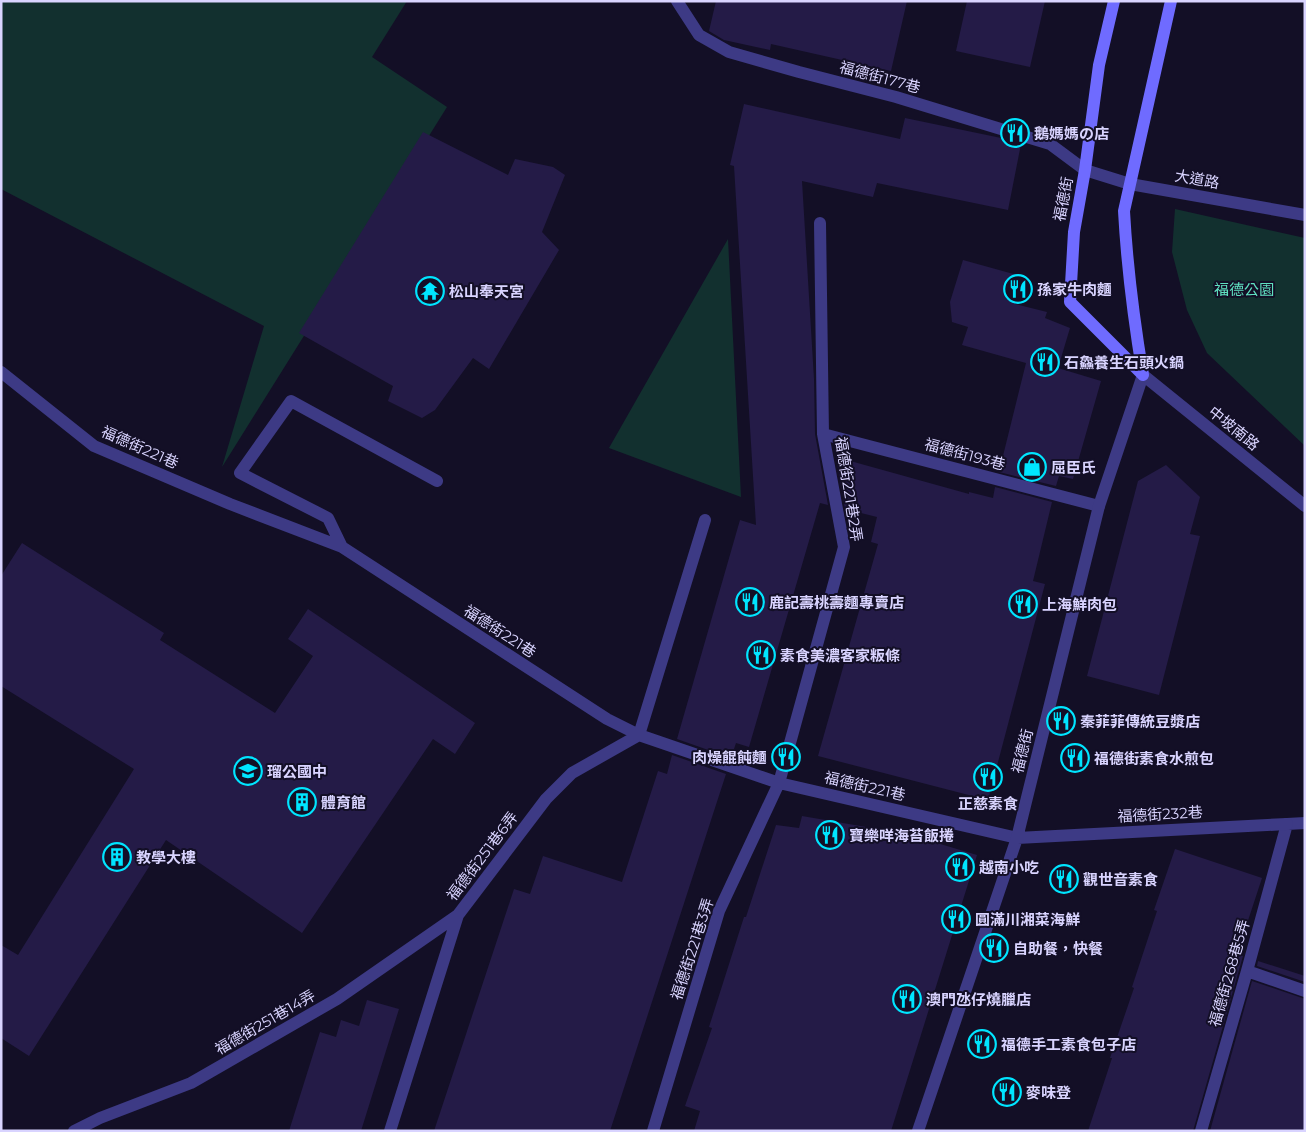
<svg xmlns="http://www.w3.org/2000/svg" width="1306" height="1132" viewBox="0 0 1306 1132" font-family="Montserrat,'Noto Sans TC','Noto Sans JP',sans-serif">
  <style>
    .green { fill: #12302f }
    .building { fill: #241b47 }
    .lines { fill: none; stroke-linecap: round; stroke-linejoin: round }
    .lane { stroke: #3d3a85; stroke-width: 12 }
    .street { stroke: #3d3a85; stroke-width: 12 }
    .secondary { stroke: #6f6bff; stroke-width: 12 }
    .labels { text-anchor: middle; dominant-baseline: central; stroke-width: 4; stroke-linejoin: round; paint-order: stroke }
    .street-label { font-size: 15px; fill: #d9d4ff; stroke: #130f26 }
    .poi-label { font-size: 15px; font-weight: bold; fill: #d9d4ff; stroke: #130f26; text-anchor: start }
    .park-label { font-size: 15px; fill: #5fe0c0; stroke: #130f26 }
  </style>
  <rect width="100%" height="100%" fill="#130f26"/>
  <path class="green" d="M1 1H407L372 57 447 107 222 467 264 326 1 189Z
    M1175 209 1305 238V446L1207 353 1187 310 1172 252Z
    M728 239 741 497 609 448Z"/>
  <path class="building" d="M716 1H907L891 71 771 44 770 50 724 40 709 31Z
    M967 1H1045L1030 67 956 51Z
    M744 104 900 139 905 118 1006 139 1021 144 1008 210 877 183 873 197 802 181 814 379 815 434 828 505 820 503 749 747 736 743 731 758 677 739 740 520 756 525 734 166 730 165Z
    M423 132 508 175 515 159 553 167 565 175 542 232 559 250 489 369 473 358 435 410 422 418 388 401 393 386 299 333Z
    M963 260 1024 277 1015 304 1047 312 1045 318 1070 328 1058 368 1101 381 1073 479 1059 476 1056 486 999 472 1026 363 962 345 968 327 952 322 950 302Z
    M836 457 969 494V492L993 498 995 487 1052 502 1033 581 1045 584 988 800 818 756 878 544 871 542 877 517 845 509Z
    M1166 465 1200 497 1190 534 1200 536 1159 695 1087 676 1138 481Z
    M22 543 164 633 160 640 275 713 313 656 288 639 308 609 475 723 455 754 433 739 302 933 166 840 29 1056 1 1038V945L18 955 134 769 1 686V576Z
    M672 755 726 774 610 1131H434L514 889 530 894 543 856 622 882 658 771 667 774Z
    M802 816 907 834 977 855 891 1131H694L700 1111 685 1106 712 1028 709 1027 744 917H746L776 825 799 828Z
    M1175 849 1262 878 1237 954 1243 956 1193 1131H1088L1112 1058H1110L1134 988 1132 987 1157 911 1154 910Z
    M1258 961 1305 976V982L1257 966Z
    M1252 981 1305 999V1131H1210Z
    M367 1000 399 1009 361 1131H289L320 1032 336 1037 341 1020 359 1026Z"/>
  <g class="lines">
    <path class="lane" d="M677 1 699 35 729 52 799 72 896 97 1050 144 1085 170
      M1 372 94 446 230 504 342 547 607 719 639 735 779 783 1017 838
      M823 434 1099 506
      M342 547 328 518 240 473 291 401 437 481
      M1247 971 1305 991
      M74 1131 100 1118 191 1083 337 999 458 915
      M390 1131 458 915 546 799 572 773 639 735 705 520
      M653 1131 719 911 779 783 844 547 823 434 820 223
      M1201 1131 1247 971 1287 824 1305 823"/>
    <path class="street" d="M1085 170 1130 184 1305 215
      M1017 838 1287 824
      M918 1131 1017 838 1099 506 1143 375 1305 506"/>
    <path class="secondary" d="M1114 1 1099 65 1085 170 1074 232 1070 302 1143 375
      M1143 375C1134 321 1127 266 1124 211L1171 1"/>
  </g>
  <defs>
    <symbol id="restaurant-ring" viewBox="-11 -11 22 22"><circle r="9.5" fill="#130f26" stroke="#00e5ff" stroke-width="1.5"/><path d="M-5-6h1v4h1v-4h1v4h1v-4h1v5L-1.5 .5V6h-2V.5L-5-1ZM5-6V6H3V1.5H1.5Q1.5-4 5-6Z" fill="#00e5ff"/></symbol>
    <symbol id="temple-ring" viewBox="-11 -11 22 22"><circle r="9.5" fill="#130f26" stroke="#00e5ff" stroke-width="1.5"/><path d="M0-6L5-2H3V0L6.5 2.5H4V6H1.5V3h-3V6H-4V2.5H-6.5L-3 0V-2H-5Z" fill="#00e5ff"/></symbol>
    <symbol id="shop-ring" viewBox="-11 -11 22 22"><circle r="9.5" fill="#130f26" stroke="#00e5ff" stroke-width="1.5"/><path d="M-5-2.5h2.3a2.7 3.5 0 0 1 5.4 0H5L5.5 6h-11ZM-1.5-2.5h3a1.5 2.3 0 0 0-3 0Z" fill="#00e5ff"/></symbol>
    <symbol id="school-ring" viewBox="-11 -11 22 22"><circle r="9.5" fill="#130f26" stroke="#00e5ff" stroke-width="1.5"/><path d="M0-5L7-2L0 1L-7-2ZM-4 1L0 2.5L4 1V4Q0 6-4 4Z" fill="#00e5ff"/></symbol>
    <symbol id="building-ring" viewBox="-11 -11 22 22"><circle r="9.5" fill="#130f26" stroke="#00e5ff" stroke-width="1.5"/><path d="M-4-6H4V6H1V3H-1V6H-4ZM-2.5-4.3h1.7v1.8h-1.7ZM.8-4.3h1.7v1.8H.8ZM-2.5-1h1.7V.8h-1.7ZM.8-1h1.7V.8H.8Z" fill="#00e5ff"/></symbol>
  </defs>
  <g fill-rule="evenodd">
    <use href="#restaurant-ring" x="999" y="117" width="32" height="32"/>
    <use href="#restaurant-ring" x="1002" y="273" width="32" height="32"/>
    <use href="#temple-ring" x="414" y="275" width="32" height="32"/>
    <use href="#restaurant-ring" x="1029" y="346" width="32" height="32"/>
    <use href="#shop-ring" x="1016" y="451" width="32" height="32"/>
    <use href="#restaurant-ring" x="734" y="586" width="32" height="32"/>
    <use href="#restaurant-ring" x="1007" y="588" width="32" height="32"/>
    <use href="#restaurant-ring" x="745" y="639" width="32" height="32"/>
    <use href="#restaurant-ring" x="1045" y="705" width="32" height="32"/>
    <use href="#restaurant-ring" x="770" y="741" width="32" height="32"/>
    <use href="#restaurant-ring" x="1059" y="742" width="32" height="32"/>
    <use href="#school-ring" x="232" y="755" width="32" height="32"/>
    <use href="#restaurant-ring" x="972" y="761" width="32" height="32"/>
    <use href="#building-ring" x="286" y="786" width="32" height="32"/>
    <use href="#restaurant-ring" x="814" y="819" width="32" height="32"/>
    <use href="#building-ring" x="101" y="841" width="32" height="32"/>
    <use href="#restaurant-ring" x="944" y="851" width="32" height="32"/>
    <use href="#restaurant-ring" x="1048" y="863" width="32" height="32"/>
    <use href="#restaurant-ring" x="940" y="903" width="32" height="32"/>
    <use href="#restaurant-ring" x="978" y="932" width="32" height="32"/>
    <use href="#restaurant-ring" x="891" y="983" width="32" height="32"/>
    <use href="#restaurant-ring" x="966" y="1028" width="32" height="32"/>
    <use href="#restaurant-ring" x="991" y="1076" width="32" height="32"/>
  </g>
  <g class="labels">
    <g class="street-label">
      <text transform="translate(880 77) rotate(15)">福德街177巷</text>
      <text transform="translate(1197 179) rotate(10)">大道路</text>
      <text transform="translate(1063 199) rotate(-79)">福德街</text>
      <text transform="translate(1234 428) rotate(39)">中坡南路</text>
      <text transform="translate(140 447) rotate(24)">福德街221巷</text>
      <text transform="translate(965 454) rotate(15)">福德街193巷</text>
      <text transform="translate(849 489) rotate(81)">福德街221巷2弄</text>
      <text transform="translate(500 631) rotate(33)">福德街221巷</text>
      <text transform="translate(1022 751) rotate(-76)">福德街</text>
      <text transform="translate(865 786) rotate(13)">福德街221巷</text>
      <text transform="translate(1160 814) rotate(-3)">福德街232巷</text>
      <text transform="translate(482 856) rotate(-53)">福德街251巷6弄</text>
      <text transform="translate(692 949) rotate(-72)">福德街221巷3弄</text>
      <text transform="translate(1229 973) rotate(-74)">福德街268巷5弄</text>
      <text transform="translate(265 1022) rotate(-30)">福德街251巷14弄</text>
    </g>
    <g class="poi-label">
      <text x="1034" y="133">鵝媽媽の店</text>
      <text x="1037" y="289">孫家牛肉麵</text>
      <text x="449" y="291">松山奉天宮</text>
      <text x="1064" y="362">石鱻養生石頭火鍋</text>
      <text x="1051" y="467">屈臣氏</text>
      <text x="769" y="602">鹿記壽桃壽麵專賣店</text>
      <text x="1042" y="604">上海鮮肉包</text>
      <text x="780" y="655">素食美濃客家粄條</text>
      <text x="1080" y="721">秦菲菲傳統豆漿店</text>
      <text x="767" y="757" text-anchor="end">肉燥餛飩麵</text>
      <text x="1094" y="758">福德街素食水煎包</text>
      <text x="267" y="771">瑠公國中</text>
      <text x="321" y="802">體育館</text>
      <text x="988" y="803" text-anchor="middle">正慈素食</text>
      <text x="849" y="835">寶樂咩海苔飯捲</text>
      <text x="136" y="857">教學大樓</text>
      <text x="979" y="867">越南小吃</text>
      <text x="1083" y="879">觀世音素食</text>
      <text x="975" y="919">圓滿川湘菜海鮮</text>
      <text x="1013" y="948">自助餐，快餐</text>
      <text x="926" y="999">澳門氹仔燒臘店</text>
      <text x="1001" y="1044">福德手工素食包子店</text>
      <text x="1026" y="1092">麥味登</text>
    </g>
    <g class="park-label">
      <text x="1244" y="289">福德公園</text>
    </g>
  </g>
  <rect width="1306" height="1132" fill="none" stroke="#d9d4ff" stroke-width="5"/>
</svg>
